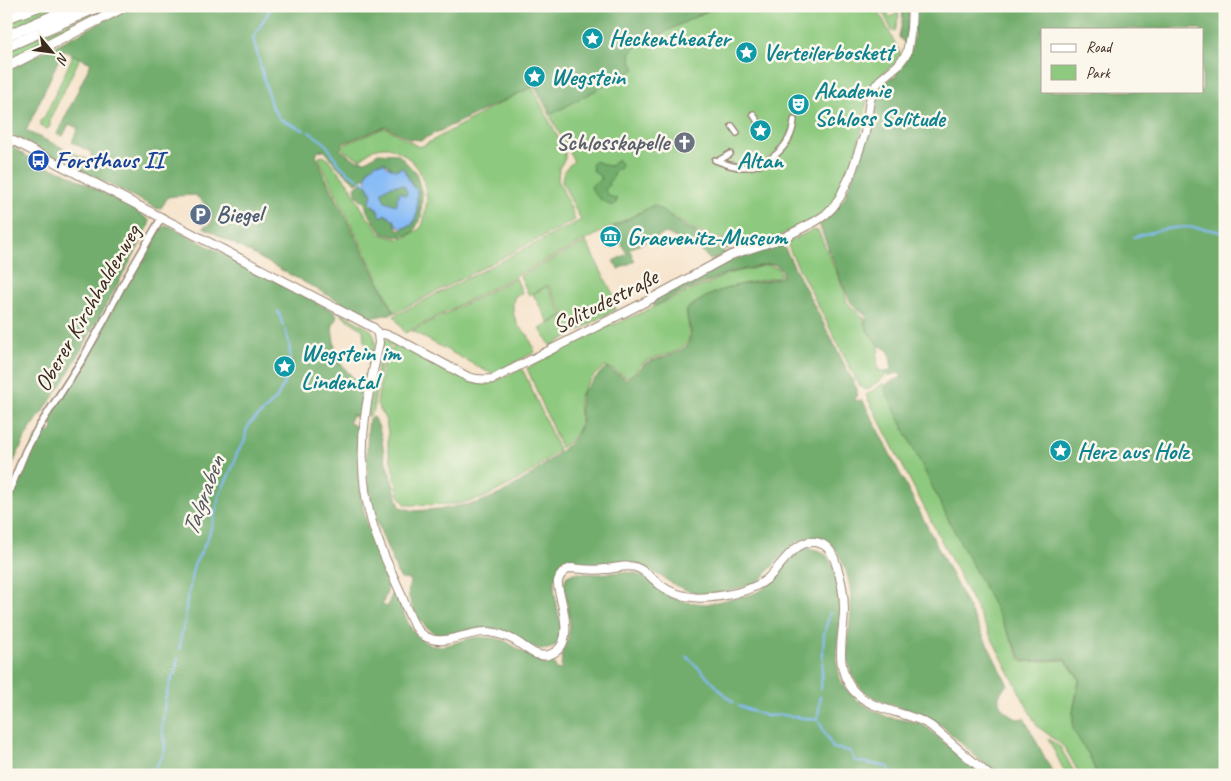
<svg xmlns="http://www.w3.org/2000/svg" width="1231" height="781" viewBox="0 0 1231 781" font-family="Caveat,sans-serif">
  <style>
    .green { fill: #8dc97e; stroke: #647a4e }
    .forest { fill: #72ad6d; stroke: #566c46; fill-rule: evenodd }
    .water { fill: #88bcf6; stroke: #62738a; fill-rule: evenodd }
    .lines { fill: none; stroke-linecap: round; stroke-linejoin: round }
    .stream { stroke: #88bcf6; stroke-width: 2 }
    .pedestrian-casing { stroke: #988674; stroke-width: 8 }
    .minor-casing { stroke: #988674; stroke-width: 9 }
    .tertiary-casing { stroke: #988674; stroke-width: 10 }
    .trunk-casing { stroke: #988674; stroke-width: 12 }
    .pedestrian { stroke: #fff; stroke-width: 5 }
    .minor { stroke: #fff; stroke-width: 6 }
    .tertiary { stroke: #fff; stroke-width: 8 }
    .trunk { stroke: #fff; stroke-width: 10 }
    .labels { text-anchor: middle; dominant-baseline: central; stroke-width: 5; stroke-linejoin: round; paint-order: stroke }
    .culture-label { font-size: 24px; font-weight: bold; fill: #0d838f; stroke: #fbf7ec; text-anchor: start }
    .worship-label { font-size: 24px; font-weight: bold; fill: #5b616d; stroke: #fbf7ec; text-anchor: end }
    .transit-label { font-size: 24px; font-weight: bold; fill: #164399; stroke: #fbf7ec; text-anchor: start }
    .service-label { font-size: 24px; font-weight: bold; fill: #4e5e75; stroke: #fbf7ec; text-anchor: start }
    .street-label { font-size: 24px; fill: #3b2a1e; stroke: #fbf7ec }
    .water-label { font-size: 25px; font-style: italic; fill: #52565f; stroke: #fbf7ec }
  </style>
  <rect width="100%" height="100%" fill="#fbf7ec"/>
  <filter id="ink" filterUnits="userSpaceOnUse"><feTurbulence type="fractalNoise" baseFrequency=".02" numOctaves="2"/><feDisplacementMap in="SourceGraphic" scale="10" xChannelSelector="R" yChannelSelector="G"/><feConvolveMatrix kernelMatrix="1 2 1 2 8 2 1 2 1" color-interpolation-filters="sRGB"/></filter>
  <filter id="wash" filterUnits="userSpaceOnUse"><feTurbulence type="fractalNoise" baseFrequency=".0096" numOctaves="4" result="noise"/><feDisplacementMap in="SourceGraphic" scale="20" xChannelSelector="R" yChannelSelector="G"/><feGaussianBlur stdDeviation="1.12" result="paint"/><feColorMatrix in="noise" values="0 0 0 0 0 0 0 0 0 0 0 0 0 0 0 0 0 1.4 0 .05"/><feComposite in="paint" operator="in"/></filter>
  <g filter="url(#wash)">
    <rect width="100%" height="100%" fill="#f6e3cb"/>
    <path class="green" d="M6 6H83L6 39Z
      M108 6H117L6 64V50Z
      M717 6H876L901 55V58L879 77 868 91 864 122 855 154 841 190 833 205 817 217 778 237 751 244 736 245 725 239 715 238 690 228 654 205 405 333 394 316 581 220 562 182C562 172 566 167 574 161L535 87H538L552 114 635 69 632 64 630 54 637 46Z
      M880 6H884L890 17 898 13 899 14 895 32 892 31Z
      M71 53 80 58 50 119V125L49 128 46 129 40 126V121L44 118 72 58Z
      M532 87 565 151V159L559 168 558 180 570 206 575 220 395 313 319 159V157L323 156 328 159 351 187 361 207 368 218 372 221 380 234 390 237 399 239 404 238 418 230 422 226 424 220 427 199 424 183 419 170 412 161 400 152 389 147H382L373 149 362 158 360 159 343 150V147L346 144 384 128H387L417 146 420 147 426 144 515 95Z
      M812 230 818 231 820 235 845 292 847 302 849 305 865 319 864 323 869 334 879 346V351L877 354 878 370 886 372 884 377 868 389 865 390 862 388 857 381 792 255 787 243 788 242Z
      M586 242 615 298V310L551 346 540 329 565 315 548 285 529 295 520 276Z
      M768 265 778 268 780 272V276L775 278C746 283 723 286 697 302 692 305 688 307 686 312L689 328V339C679 357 660 353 645 362 638 366 635 374 627 377 619 375 613 368 605 366 596 373 580 389 579 400 578 406 580 413 580 419 581 432 570 441 561 448L527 368 611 324H616L687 292 710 283 727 274Z
      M516 278 522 293 515 296 513 302V313L518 326 528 335 535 352 493 374 486 371 412 331Z
      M547 286 563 315 549 323 533 294Z
      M341 313 371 330C379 341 373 354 371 366H369L368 363 370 360 372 352 364 341 363 330 341 315Z
      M388 339 396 341C393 347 387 350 381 349L384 341Z
      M399 343 472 382 483 384 494 382 522 368 559 450 533 471 509 485 483 498 458 504 406 505 399 495 388 448V433L386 421 377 404 385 352 392 349Z
      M383 351 374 404V410L369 416H367L380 352Z
      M365 374H368V377L362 415 359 418 351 416 363 390V378Z
      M884 383 1021 660 1023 662 1065 660 1079 679 1073 712V730L1089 755 1097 775H1080L1066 750 1060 743 1037 726 866 395Z
      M1048 738 1060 747 1076 775H1066Z"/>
    <path class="forest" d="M133 6H717L637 46 630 54 632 64 635 69 552 114 538 87H532L421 140 409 139 386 126 344 143 340 150 356 160 366 161 378 153 398 154 416 173 422 194 421 217 413 233C399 238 396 237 382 233L367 211 365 204 357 196 355 187 361 182 367 185 372 194 369 203 376 209 381 217 385 215 394 221 397 229 401 230 412 225 418 213 417 190 413 186 403 168 394 170 388 165 385 162 376 163 368 169 366 177 356 183 338 167 324 150 318 151 316 156 327 180 394 313 370 318 203 227 211 224 212 213 202 201 195 195 175 196 168 197 161 208 158 209 6 132V71ZM63 50 91 63 57 134 63 136 69 124 78 128 72 142 92 153 89 160 26 131Z
      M903 6H910L906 45 899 37 902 21Z
      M914 6H1225V775H1097L1089 755 1073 730V712L1080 679 1065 659 1023 661 948 519 885 390 888 383 902 377 899 373 887 376 886 372 892 369 889 351 879 345 868 331 865 323 867 317 851 303 837 271 819 224 832 214 845 197 866 142 874 103 881 88 889 78 896 77V73C899 68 903 65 906 61 916 45 914 24 914 6ZM1042 29H1202V91H1042Z
      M6 141 12 144 14 148 35 162 46 167 64 172 135 210 150 221 146 233 64 381 27 434 6 478Z
      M617 159 622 165 620 169H617L614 172 613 177 608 183 609 185 605 190 609 196 617 199 616 203 611 206C603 200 594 197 591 187L594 183 600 181 601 177 594 172 592 165 594 161C600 162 605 166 611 166Z
      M395 185H403L406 189 407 195H403L399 197V201L396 205 385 201 382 195V191L388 187Z
      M654 205 687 228 716 242 727 240 733 247 723 250 724 255 710 260 702 251 666 233 629 249 635 261 618 269 613 261 627 254 613 227Z
      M165 226H169L335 312 337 316 332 328 335 349 340 363 354 379 364 380 361 412 358 416 352 414 349 422 356 427 357 434 358 479 363 508 370 535 387 581V592L382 605 387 607 392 594 396 595C404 614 415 649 441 646 454 645 466 638 479 637 483 637 489 638 494 638 510 640 520 653 535 658 546 661 553 655 556 669L561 670 562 653 568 639 570 624 564 582 567 576 574 573 600 574 622 572 635 573 646 578 660 590 672 598 686 602 706 604 750 595 762 590 800 550 808 548 821 551 827 556 833 567 838 586 840 613 836 659 841 683 854 698 871 709 887 717 920 723 930 730 982 775H6V508L25 461 37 437 52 431 53 424 46 427 44 426 73 380 125 287 158 232Z
      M782 243 857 389C858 394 857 396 854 399L855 401 861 400 863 401 1008 685C1005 687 1001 691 1000 694 995 706 1008 714 1017 719L1024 718 1054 775H997L941 725C935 721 928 717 920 714 899 706 869 702 856 682 842 661 850 633 851 610 852 591 848 568 837 552 832 544 827 539 818 538 795 535 783 555 769 570 767 573 764 577 761 579 752 585 738 589 727 591 700 597 684 592 662 577 654 573 645 566 637 564 626 561 616 564 605 565 595 565 577 563 568 565 533 576 579 636 551 648 535 655 512 632 495 629 483 627 471 630 459 633 454 634 448 637 443 636 430 634 419 621 414 610 410 601 406 593 410 583L409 579H401L397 572C388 548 376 524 371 499 366 474 366 445 369 419L373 417 378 425 382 439 384 455 400 507 415 511 448 508 477 503 500 494 530 476 567 446 575 437 582 423 580 406 582 392 606 367C613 371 619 376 627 379 634 375 638 369 645 364 656 356 686 357 690 338 693 328 684 318 688 308 704 297 720 289 739 285 753 282 768 282 782 277V271L777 265 769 264 727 273 710 281 682 292 654 306 651 302 720 265 746 254Z"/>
    <path class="water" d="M376 163H385L387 166 395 170 403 168 412 186 417 190V214L412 225 402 228 398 227 394 220 385 214 381 217 377 209 370 202 372 194C365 179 362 174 376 163ZM395 185H403L406 189 407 195H403L401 192 399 193V197L396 199 398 201 396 205 385 201 382 195V191L388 187Z"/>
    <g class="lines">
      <path class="stream" d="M272 6 253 38 271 105 280 119 304 130
        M309 132 325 143 339 164 347 172 357 178
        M360 180 367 183
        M1134 237C1168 226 1190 224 1225 233
        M278 311 283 325
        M285 330C289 340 292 351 289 362
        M180 649 181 636 185 622 187 597 190 588 192 573 194 565 202 550 209 535 217 507 219 496 234 464 237 453 245 440 246 431 250 423 261 414 277 398 286 379 288 367
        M687 657C703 671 717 688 733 702
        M821 688 824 634 830 613
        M820 697 818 720 833 748 850 751 855 761 889 767 887 775
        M739 706 766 716 783 715 817 720
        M157 775 155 769 157 764 160 760 164 753 165 746 162 728 165 699 171 680 176 670 178 658"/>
    </g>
  </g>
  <g filter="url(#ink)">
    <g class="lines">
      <defs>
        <path id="pedestrian" d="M753 114 758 122
          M732 126 737 133
          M715 160C723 163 732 167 741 167 768 168 792 146 794 120
          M718 161 730 154"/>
        <path id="minor" d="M6 499 26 450 37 430 82 360 105 319 124 282 162 217"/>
        <path id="tertiary" d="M6 137 351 316 374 328 378 334
          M378 334 379 343C374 367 368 392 365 417 361 446 362 483 369 511 375 537 388 565 399 589 405 603 412 630 426 637 446 647 468 630 489 632 498 633 506 636 514 640 526 647 537 660 551 654 572 646 565 616 561 599 560 593 557 587 558 581 560 574 565 570 571 568 582 569 594 571 605 569 615 569 625 564 635 567 645 570 652 578 660 585 683 602 709 599 736 593 747 590 759 586 767 579 782 566 799 531 824 545 831 549 834 557 836 564 841 578 844 594 844 609 844 636 833 666 853 690 873 713 907 710 931 726L989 775
          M378 334H384L394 337 468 377C477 380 484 380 493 379L649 300 731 255 783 238 816 221 825 215 833 207 840 197 851 174 865 133 870 100 876 85 880 80 898 65 907 53 911 29 912 6"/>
        <path id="trunk" d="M6 18 39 6
          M6 36 76 6
          M6 47 100 6
          M6 67 125 6"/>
      </defs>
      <use href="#pedestrian" class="pedestrian-casing"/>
      <use href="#minor" class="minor-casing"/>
      <use href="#tertiary" class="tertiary-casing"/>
      <use href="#trunk" class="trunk-casing"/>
      <use href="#pedestrian" class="pedestrian"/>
      <use href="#minor" class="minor"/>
      <use href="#tertiary" class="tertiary"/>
      <use href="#trunk" class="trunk"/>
    </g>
  </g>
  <defs>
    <symbol id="sight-disc" viewBox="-11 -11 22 22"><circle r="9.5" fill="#0f9aa8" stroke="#fbf7ec"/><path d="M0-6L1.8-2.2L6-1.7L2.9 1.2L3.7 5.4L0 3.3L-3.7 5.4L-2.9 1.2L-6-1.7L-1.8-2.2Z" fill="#fff"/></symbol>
    <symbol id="theatre-disc" viewBox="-11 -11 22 22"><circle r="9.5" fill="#0f9aa8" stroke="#fbf7ec"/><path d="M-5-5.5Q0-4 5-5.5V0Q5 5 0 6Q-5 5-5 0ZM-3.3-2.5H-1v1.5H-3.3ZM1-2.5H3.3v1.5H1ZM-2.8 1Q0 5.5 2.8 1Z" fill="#fff"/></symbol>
    <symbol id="church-disc" viewBox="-11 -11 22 22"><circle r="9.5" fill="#6b7280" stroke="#fbf7ec"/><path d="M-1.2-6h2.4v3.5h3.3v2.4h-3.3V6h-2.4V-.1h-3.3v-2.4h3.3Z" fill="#fff"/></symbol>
    <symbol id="bus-disc" viewBox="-11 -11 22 22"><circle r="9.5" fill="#1a4fb4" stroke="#fbf7ec"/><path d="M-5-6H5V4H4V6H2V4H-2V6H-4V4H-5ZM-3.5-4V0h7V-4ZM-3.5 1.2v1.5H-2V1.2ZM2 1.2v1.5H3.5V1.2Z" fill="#fff"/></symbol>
    <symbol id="parking-disc" viewBox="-11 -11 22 22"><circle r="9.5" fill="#5c6f8a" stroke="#fbf7ec"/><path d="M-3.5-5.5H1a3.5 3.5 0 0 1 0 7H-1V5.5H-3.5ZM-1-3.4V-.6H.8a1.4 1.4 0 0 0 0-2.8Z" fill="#fff"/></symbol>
    <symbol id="museum-disc" viewBox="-11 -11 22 22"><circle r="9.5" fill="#0f9aa8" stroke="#fbf7ec"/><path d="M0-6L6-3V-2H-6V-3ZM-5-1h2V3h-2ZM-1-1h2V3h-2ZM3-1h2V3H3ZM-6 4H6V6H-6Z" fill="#fff"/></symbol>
  </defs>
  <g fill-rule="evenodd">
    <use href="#sight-disc" x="580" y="26" width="25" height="25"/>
    <use href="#sight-disc" x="734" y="40" width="25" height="25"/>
    <use href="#sight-disc" x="522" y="64" width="25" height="25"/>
    <use href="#theatre-disc" x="786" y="92" width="25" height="25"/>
    <use href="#sight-disc" x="748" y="118" width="25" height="25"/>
    <use href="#church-disc" x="672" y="130" width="25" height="25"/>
    <use href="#bus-disc" x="26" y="148" width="25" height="25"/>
    <use href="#parking-disc" x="188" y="202" width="25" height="25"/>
    <use href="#museum-disc" x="598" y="224" width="25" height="25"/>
    <use href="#sight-disc" x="272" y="354" width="25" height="25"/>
    <use href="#sight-disc" x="1048" y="438" width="25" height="25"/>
  </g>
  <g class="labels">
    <g class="culture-label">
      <text x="609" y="38">Heckentheater</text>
      <text x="763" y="52">Verteilerboskett</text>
      <text x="551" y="77">Wegstein</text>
      <text x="814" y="90">Akademie<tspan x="814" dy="28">Schloss Solitude</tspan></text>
      <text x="760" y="160" text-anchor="middle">Altan</text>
      <text x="627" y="237">Graevenitz-Museum</text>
      <text x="301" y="353">Wegstein im<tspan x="301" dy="28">Lindental</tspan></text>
      <text x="1077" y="451">Herz aus Holz</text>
    </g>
    <g class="worship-label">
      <text x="669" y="142">Schlosskapelle</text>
    </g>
    <g class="transit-label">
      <text x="55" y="160">Forsthaus II</text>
    </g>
    <g class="service-label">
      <text x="216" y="214">Biegel</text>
    </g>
    <g class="street-label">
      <text transform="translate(605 301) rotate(-27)">Solitudestraße</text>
      <text transform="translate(87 308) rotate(-60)">Oberer Kirchhaldenweg</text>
    </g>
    <g class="water-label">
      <text transform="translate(203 496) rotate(-70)">Talgraben</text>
    </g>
  </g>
  <rect width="1231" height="781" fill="none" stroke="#fbf7ec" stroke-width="25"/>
  <rect x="1041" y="28" width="162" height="65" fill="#fbf7ec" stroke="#aea59a"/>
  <rect x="1051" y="44" width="25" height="8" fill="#ffffff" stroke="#aea59a"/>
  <text x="1086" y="52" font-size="15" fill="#3b2a1e">Road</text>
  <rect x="1051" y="65" width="25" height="15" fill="#8dc97e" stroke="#aea59a"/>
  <text x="1086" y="78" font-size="15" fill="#3b2a1e">Park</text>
  <g transform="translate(52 52) rotate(119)" stroke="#fbf7ec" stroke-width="4" paint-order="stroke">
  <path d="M0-4L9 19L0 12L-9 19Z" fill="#3b2a1e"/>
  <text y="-8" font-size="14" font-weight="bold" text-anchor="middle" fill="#3b2a1e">N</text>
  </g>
</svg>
